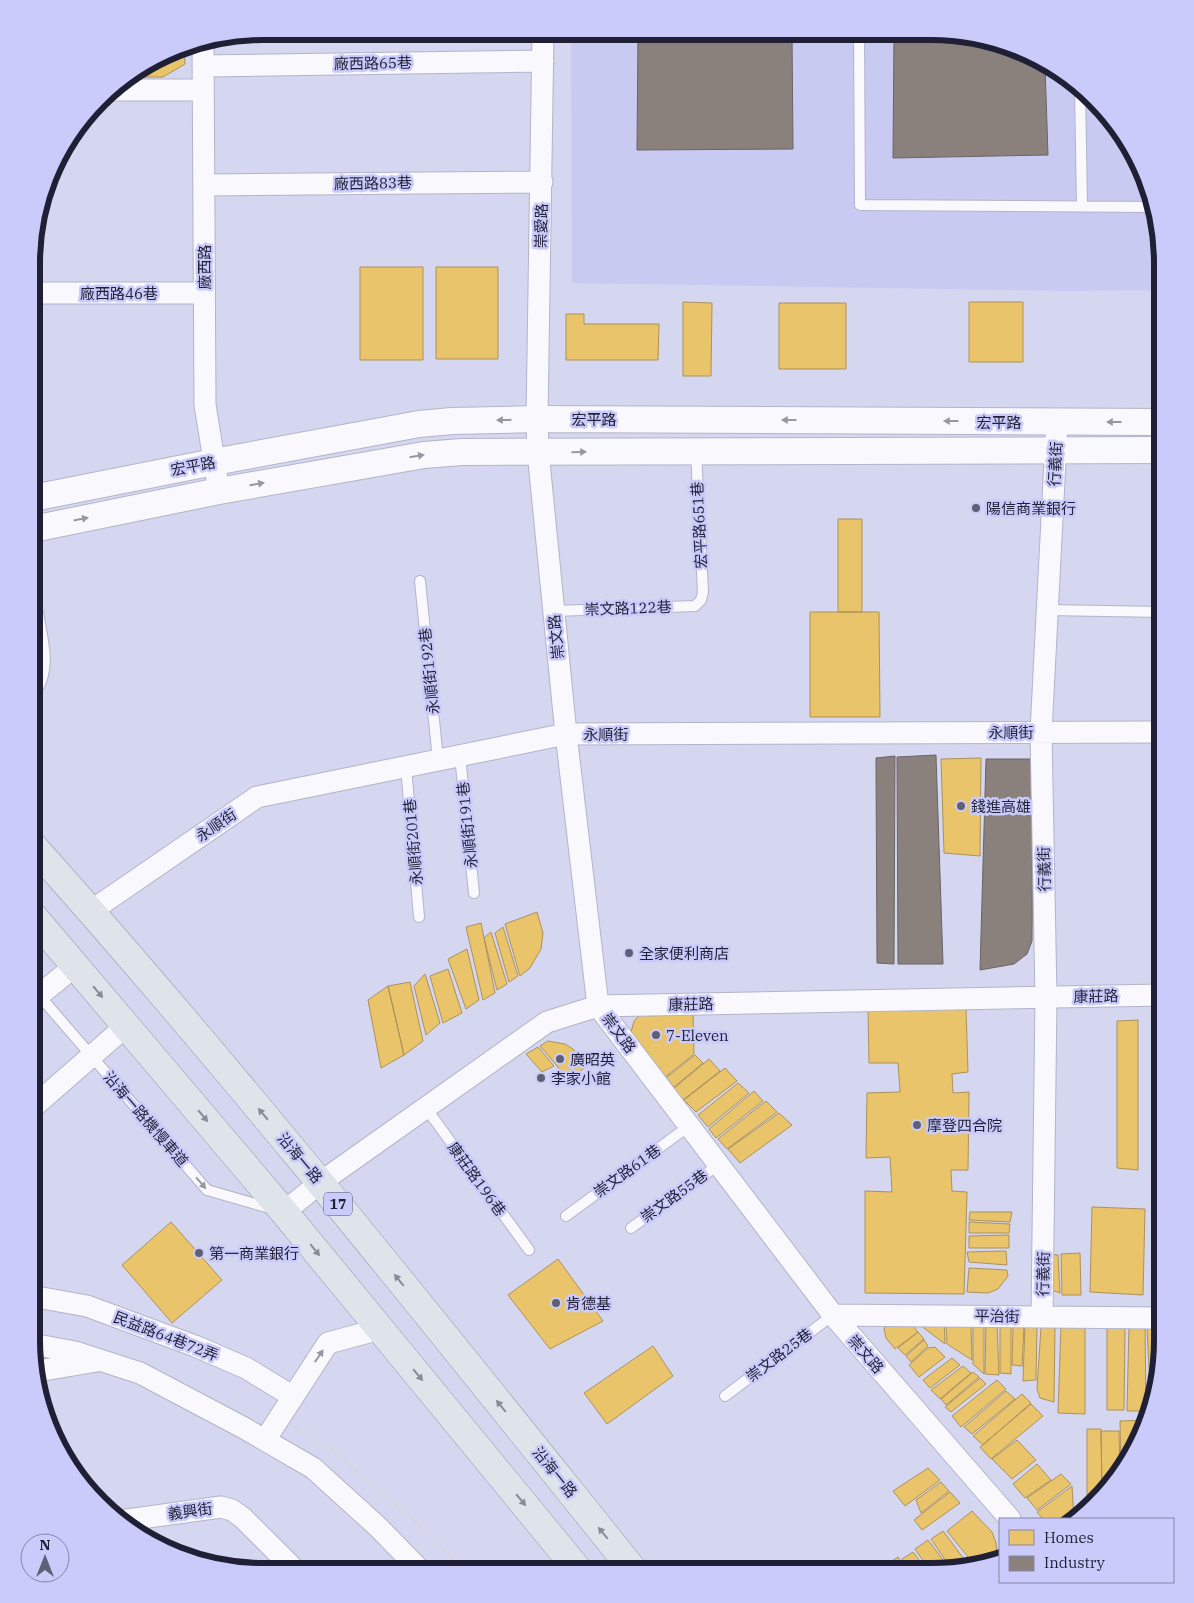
<svg xmlns="http://www.w3.org/2000/svg" width="1194" height="1603" viewBox="0 0 1194 1603" font-family="'IBM Plex Serif','Noto Sans TC',serif">
  <style>
    .built { fill: #c9caf2 }
    .homes { fill: #e9c46a; stroke: #ac925a }
    .industry { fill: #8a817c; stroke: #6a6467 }
    .lines { fill: none; stroke-linecap: round; stroke-linejoin: round }
    .service-casing { stroke: #b3b4ca; stroke-width: 12 }
    .minor-casing { stroke: #b3b4ca; stroke-width: 23 }
    .tertiary-casing { stroke: #b3b4ca; stroke-width: 28 }
    .primary-casing { stroke: #929eaf; stroke-width: 29 }
    .path { stroke: #d6d6df; stroke-width: 3; stroke-dasharray: 4 2.5; stroke-linecap: butt }
    .service { stroke: #f9f9fd; stroke-width: 10 }
    .minor { stroke: #f9f9fd; stroke-width: 21 }
    .tertiary { stroke: #f9f9fd; stroke-width: 26 }
    .primary { stroke: #dee4ea; stroke-width: 28 }
    .oneway { fill: #9797a3 }
    .oneway2 { fill: #888b99 }
    .poi-dot { fill: #5f5f76; stroke: #cacbfa; stroke-width: 2 }
    .labels { text-anchor: middle; dominant-baseline: central; stroke-width: 5; stroke-linejoin: round; paint-order: stroke }
    .shield { fill: #cacbfa; stroke: #525370; stroke-width: 1 }
    .shield-label { font-size: 14px; font-weight: bold; fill: #1f1f35 }
    .street-label { font-size: 15px; fill: #1f1f35; stroke: #cacbfa }
    .poi-label { font-size: 15px; fill: #1f1f35; stroke: #cacbfa; text-anchor: start }
    .rim { fill: none; stroke: #1f1f35; stroke-width: 6 }
  </style>
  <rect width="100%" height="100%" fill="#d5d6ef"/>
  <path class="built" d="M571 32 962 33 1060 70 1105 110 1139 160 1163 263V290L1066 291 572 283Z"/>
  <path class="homes" d="M184 46 185 64 163 77H130Z
    M360 267H423V360H360Z
    M436 267H498V359H436Z
    M683 302 712 303 711 376H683Z
    M969 302H1023V362H969Z
    M779 303H846V369H779Z
    M566 314H584V324H659L658 360H566Z
    M838 519H862V612H838Z
    M810 612H879L880 717H810Z
    M981 758 980 856 944 853 941 759Z
    M537 912 543 933 541 949 530 968 520 976 505 924Z
    M481 923 495 993 483 1000 466 927Z
    M503 927 518 976 509 982 495 933Z
    M491 932 507 984 497 990 484 938Z
    M467 949 479 1000 466 1009 448 959Z
    M448 969 462 1013 443 1023 430 976Z
    M425 974 440 1023 426 1035 414 986Z
    M410 982 423 1041 404 1055 388 986Z
    M388 986 404 1055 381 1068 368 1000Z
    M966 1008 968 1072 952 1074 953 1093 969 1092 968 1170H951L952 1191 967 1192 964 1294 865 1293V1191L892 1192 890 1157 866 1158 867 1093 900 1092 898 1063H869L868 1009Z
    M693 1012 694 1054 664 1078 631 1032 634 1021 640 1015 652 1016Z
    M1138 1020V1170L1117 1168V1021Z
    M548 1041 565 1044 573 1049 587 1066 569 1080 540 1046Z
    M538 1047 554 1066 542 1072 526 1054Z
    M695 1055 703 1063 674 1087 666 1078Z
    M709 1059 720 1071 683 1100 673 1089Z
    M725 1068 737 1081 696 1112 684 1100Z
    M738 1083 749 1093 708 1127 698 1115Z
    M754 1091 763 1101 716 1138 709 1129Z
    M766 1101 777 1112 727 1149 718 1139Z
    M779 1113 792 1125 740 1163 728 1149Z
    M1161 1163H1162V1189H1161Z
    M1092 1207 1145 1209 1143 1295 1090 1292Z
    M970 1212H1012L1010 1222 969 1220Z
    M171 1222 222 1280 172 1323 122 1265Z
    M969 1222 1010 1224 1009 1233H969Z
    M1009 1235V1248H969V1236Z
    M1155 1250H1162V1290L1154 1289Z
    M1006 1251 1007 1265 969 1262 967 1252Z
    M1080 1253 1081 1295H1062L1061 1254Z
    M1049 1254 1058 1255 1060 1293 1054 1291 1050 1286Z
    M558 1259 603 1321 550 1349 508 1295Z
    M969 1268 1007 1270 1008 1276 998 1289 988 1293 967 1292Z
    M907 1318 918 1332 895 1349 886 1338 884 1329 887 1323Z
    M912 1319 944 1320 945 1344Z
    M986 1322 997 1323 999 1375 985 1374Z
    M1000 1323H1011V1374L1000 1373Z
    M1025 1323 1037 1324 1036 1380 1023 1381Z
    M973 1324 984 1325V1374L973 1364Z
    M1013 1325 1024 1326 1022 1366 1012 1365Z
    M1055 1325 1054 1402 1040 1398 1037 1389 1041 1327Z
    M1129 1325H1145L1146 1411H1127Z
    M946 1326H971L972 1360 947 1344Z
    M1061 1326H1085V1414L1058 1413Z
    M1162 1327V1356L1151 1408 1147 1328Z
    M1107 1328H1125L1124 1410H1107Z
    M918 1332 924 1339 905 1355 898 1348Z
    M924 1340 928 1346 911 1362 906 1356Z
    M653 1346 673 1376 607 1424 584 1393Z
    M935 1347 945 1357 919 1377 909 1365 928 1348Z
    M952 1358 960 1365 930 1388 923 1380Z
    M963 1366 971 1373 940 1399 931 1390Z
    M973 1372 979 1377 946 1405 941 1399Z
    M980 1378 986 1384 951 1412 945 1407Z
    M997 1380 1006 1389 961 1427 952 1416Z
    M1006 1391 1015 1399 972 1434 964 1427Z
    M1022 1394 1031 1403 983 1445 973 1436Z
    M1031 1404 1043 1416 991 1459 980 1447Z
    M1148 1420 1124 1469 1121 1472 1120 1421Z
    M1087 1429H1101L1102 1494 1087 1511Z
    M1101 1431H1119L1120 1473 1102 1494Z
    M1017 1440 1036 1460 1012 1479 992 1459Z
    M1037 1464 1051 1480 1025 1498 1013 1484Z
    M928 1468 940 1480 905 1506 893 1491Z
    M1061 1474 1071 1484 1037 1510 1027 1498Z
    M941 1482 949 1491 921 1513 916 1500Z
    M1072 1486 1074 1519H1043L1037 1512Z
    M950 1492 960 1503 922 1530 914 1520Z
    M972 1511 992 1532 996 1543 997 1556 972 1562 947 1531Z
    M943 1531 967 1563 950 1567 931 1539Z
    M928 1540 949 1568 931 1572 915 1549Z
    M913 1552 928 1572H911L902 1559Z
    M898 1557 908 1572H889L885 1566Z
    M883 1565 887 1572H872Z
    M833 1566 838 1571H825Z"/>
  <path class="industry" d="M638 32 792 33 793 149 637 150Z
    M894 33H962L1045 65 1048 155 893 158Z
    M936 755 943 964H898L897 757Z
    M895 756 894 964 877 963 876 758Z
    M986 759H1033L1032 941 1027 954 1014 964 980 970Z"/>
  <g class="lines">
    <defs>
      <path id="service" d="M859 33 860 205 1150 207
        M1080 88 1082 206
        M420 581 438 760
        M1048 610 1163 612
        M554 611 695 606 701 600 703 592 696 452
        M460 756 474 893
        M406 767 419 917
        M32 987 207 1190 273 1209
        M426 1108 529 1250
        M566 1216 689 1126
        M631 1228 718 1165
        M725 1396 833 1315"/>
      <path id="minor" d="M543 32 537 419 538 452 566 734 598 1006 833 1315 1010 1519
        M203 41 205 405 219 491
        M203 66 543 61
        M109 90H203
        M204 185 542 182
        M33 293H204
        M32 687C46 666 36 638 33 615
        M91 911 257 797 566 734 1163 732
        M32 1001 75 966
        M32 1108 126 1026
        M284 1212 321 1182 547 1022 598 1006 1162 995
        M31 1296 87 1306 195 1346 246 1368 292 1396
        M833 1315 1162 1318
        M1042 1317 1046 997 1041 732 1057 422
        M32 1344 75 1352 140 1373 244 1428 313 1468 377 1526 420 1570
        M38 1371 97 1361
        M265 1440 328 1343 380 1329
        M120 1521 221 1507 232 1510 243 1518 295 1570"/>
      <path id="tertiary" d="M33 498 214 462 419 424 452 421 537 419 1163 422
        M33 529 219 491 424 455 462 452 1163 450"/>
      <path id="primary" d="M32 845C242 1080 437 1326 634 1571
        M32 915 284 1212 579 1571"/>
    </defs>
    <use href="#service" class="service-casing"/>
    <use href="#minor" class="minor-casing"/>
    <use href="#tertiary" class="tertiary-casing"/>
    <use href="#primary" class="primary-casing"/>
    <path class="path" d="M297 1429 334 1452 414 1520 463 1570"/>
    <use href="#service" class="service"/>
    <use href="#minor" class="minor"/>
    <use href="#tertiary" class="tertiary"/>
    <use href="#primary" class="primary"/>
  </g>
  <defs><path id="oneway-solid" d="M-6-.8H1V-3.2L6.5 0L1 3.2V.8H-6Z" transform="scale(1.25)"/></defs>
  <g class="oneway">
    <use href="#oneway-solid" transform="translate(504 420) rotate(179)"/>
    <use href="#oneway-solid" transform="translate(789 420) rotate(-180)"/>
    <use href="#oneway-solid" transform="translate(951 421) rotate(-180)"/>
    <use href="#oneway-solid" transform="translate(1114 422) rotate(-180)"/>
    <use href="#oneway-solid" transform="translate(579 452) rotate(-1)"/>
    <use href="#oneway-solid" transform="translate(417 456) rotate(-9)"/>
    <use href="#oneway-solid" transform="translate(257 484) rotate(-10)"/>
    <use href="#oneway-solid" transform="translate(81 519) rotate(-11)"/>
    <use href="#oneway-solid" transform="translate(201 1183) rotate(49)"/>
    <use href="#oneway-solid" transform="translate(319 1356) rotate(-56)"/>
  </g>
  <g class="oneway2">
    <use href="#oneway-solid" transform="translate(98 992) rotate(50)"/>
    <use href="#oneway-solid" transform="translate(263 1114) rotate(-130)"/>
    <use href="#oneway-solid" transform="translate(203 1116) rotate(50)"/>
    <use href="#oneway-solid" transform="translate(315 1250) rotate(51)"/>
    <use href="#oneway-solid" transform="translate(399 1280) rotate(-129)"/>
    <use href="#oneway-solid" transform="translate(418 1375) rotate(50)"/>
    <use href="#oneway-solid" transform="translate(501 1406) rotate(-129)"/>
    <use href="#oneway-solid" transform="translate(521 1500) rotate(50)"/>
    <use href="#oneway-solid" transform="translate(603 1533) rotate(-129)"/>
  </g>
  <g class="poi-dot">
    <circle cx="976" cy="508" r="5"/>
    <circle cx="961" cy="806" r="5"/>
    <circle cx="629" cy="953" r="5"/>
    <circle cx="656" cy="1035" r="5"/>
    <circle cx="560" cy="1059" r="5"/>
    <circle cx="541" cy="1078" r="5"/>
    <circle cx="917" cy="1125" r="5"/>
    <circle cx="199" cy="1253" r="5"/>
    <circle cx="556" cy="1303" r="5"/>
  </g>
  <g class="labels">
    <rect class="shield" x="324" y="1192.5" width="28" height="23" rx="4"/>
    <g class="shield-label">
      <text x="338" y="1204">17</text>
    </g>
    <g class="street-label">
      <text transform="translate(373 63) rotate(-1)">廠西路65巷</text>
      <text transform="translate(373 183) rotate(-1)">廠西路83巷</text>
      <text transform="translate(541 226) rotate(-89)">崇愛路</text>
      <text transform="translate(204 267) rotate(-90)">廠西路</text>
      <text x="119" y="293">廠西路46巷</text>
      <text x="594" y="419">宏平路</text>
      <text x="999" y="422">宏平路</text>
      <text transform="translate(1055 464) rotate(-87)">行義街</text>
      <text transform="translate(193 466) rotate(-11)">宏平路</text>
      <text transform="translate(699 525) rotate(-93)">宏平路651巷</text>
      <text transform="translate(628 608) rotate(-2)">崇文路122巷</text>
      <text transform="translate(556 637) rotate(-96)">崇文路</text>
      <text transform="translate(429 671) rotate(-96)">永順街192巷</text>
      <text x="1011" y="732">永順街</text>
      <text x="606" y="734">永順街</text>
      <text transform="translate(216 825) rotate(-34)">永順街</text>
      <text transform="translate(467 825) rotate(-96)">永順街191巷</text>
      <text transform="translate(413 842) rotate(-95)">永順街201巷</text>
      <text transform="translate(1044 869) rotate(-91)">行義街</text>
      <text transform="translate(1096 996) rotate(-1)">康莊路</text>
      <text transform="translate(691 1004) rotate(-1)">康莊路</text>
      <text transform="translate(619 1033) rotate(53)">崇文路</text>
      <text transform="translate(146 1119) rotate(49)">沿海一路機慢車道</text>
      <text transform="translate(300 1158) rotate(50)">沿海一路</text>
      <text transform="translate(627 1171) rotate(-36)">崇文路61巷</text>
      <text transform="translate(477 1179) rotate(54)">康莊路196巷</text>
      <text transform="translate(674 1196) rotate(-36)">崇文路55巷</text>
      <text transform="translate(1043 1274) rotate(-89)">行義街</text>
      <text transform="translate(997 1316) rotate(1)">平治街</text>
      <text transform="translate(166 1336) rotate(21)">民益路64巷72弄</text>
      <text transform="translate(866 1354) rotate(49)">崇文路</text>
      <text transform="translate(779 1355) rotate(-37)">崇文路25巷</text>
      <text transform="translate(555 1472) rotate(51)">沿海一路</text>
      <text transform="translate(190 1511) rotate(-8)">義興街</text>
    </g>
    <g class="poi-label">
      <text x="986" y="508">陽信商業銀行</text>
      <text x="971" y="806">錢進高雄</text>
      <text x="639" y="953">全家便利商店</text>
      <text x="666" y="1035">7-Eleven</text>
      <text x="570" y="1059">廣昭英</text>
      <text x="551" y="1078">李家小館</text>
      <text x="927" y="1125">摩登四合院</text>
      <text x="209" y="1253">第一商業銀行</text>
      <text x="566" y="1303">肯德基</text>
    </g>
  </g>
  <path d="M0 0H1194V1603H0ZM263 40H931A223 223 0 0 1 1154 263V1340A223 223 0 0 1 931 1563H263A223 223 0 0 1 40 1340V263A223 223 0 0 1 263 40Z" fill="#cacbfa" fill-rule="evenodd"/>
  <path class="rim" d="M263 40H931A223 223 0 0 1 1154 263V1340A223 223 0 0 1 931 1563H263A223 223 0 0 1 40 1340V263A223 223 0 0 1 263 40Z"/>
  <rect x="999" y="1518" width="175" height="65" fill="#cacbfa" stroke="#8686ab"/>
  <rect x="1009" y="1530" width="25" height="15" fill="#e9c46a" stroke="#8686ab"/>
  <text x="1044" y="1543" font-size="15" fill="#1f1f35">Homes</text>
  <rect x="1009" y="1556" width="25" height="15" fill="#8a817c" stroke="#8686ab"/>
  <text x="1044" y="1568" font-size="15" fill="#1f1f35">Industry</text>
  <g transform="translate(45 1558)"><circle r="24" fill="#cacbfa" stroke="#8686ab"/>
  <path d="M0-4L9 19L0 12L-9 19Z" fill="#5f5f76"/>
  <text y="-8" font-size="14" font-weight="bold" text-anchor="middle" fill="#1f1f35">N</text>
  </g>
</svg>
